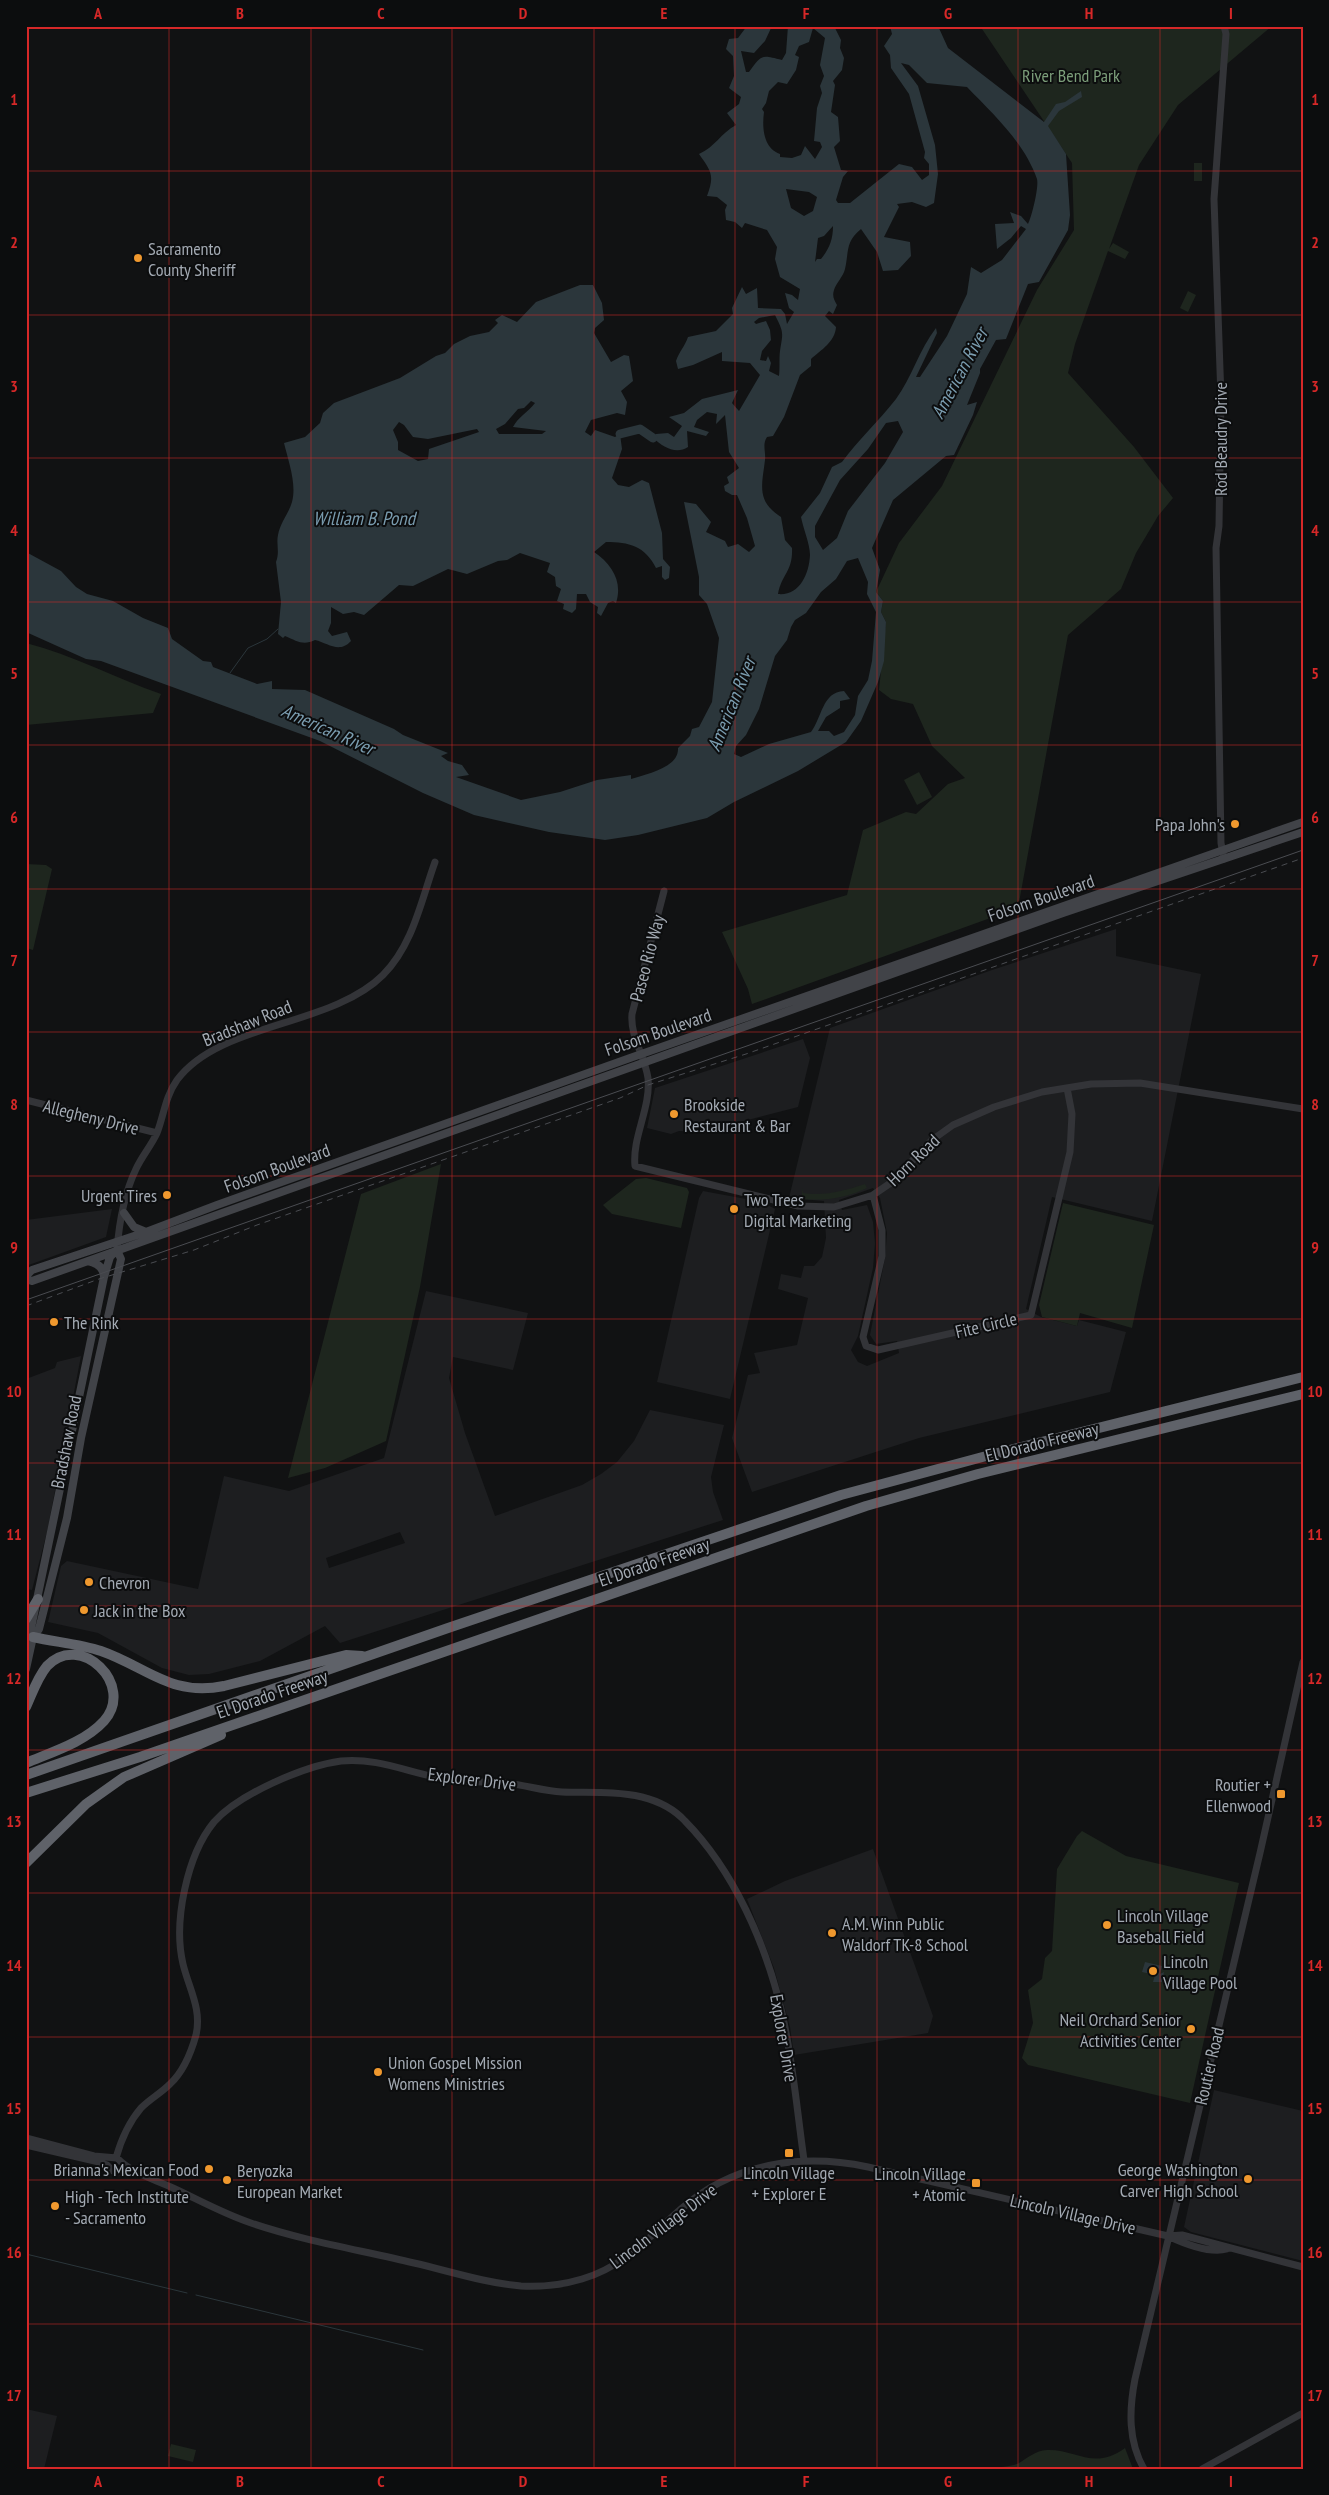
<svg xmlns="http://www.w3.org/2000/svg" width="1329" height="2495" viewBox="0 0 1329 2495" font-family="'PT Sans Narrow',sans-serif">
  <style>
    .built { fill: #1d1e20; fill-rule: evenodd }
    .green { fill: #1e261e }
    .water { fill: #2b363b; fill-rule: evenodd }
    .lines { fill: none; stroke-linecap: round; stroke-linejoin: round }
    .stream { stroke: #2b363b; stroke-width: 1 }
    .river { stroke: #2b363b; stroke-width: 9 }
    .tertiary { stroke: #333438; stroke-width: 7 }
    .secondary { stroke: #414348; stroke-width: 8 }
    .motorway { stroke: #5f6269; stroke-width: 10 }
    .tram { stroke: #4a4c51; stroke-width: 1 }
    .rail { stroke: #4a4c51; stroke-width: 1; stroke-dasharray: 6 5; stroke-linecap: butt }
    .grid { fill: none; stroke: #d62828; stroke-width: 1; stroke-opacity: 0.55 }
    .poi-dot { fill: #ef982e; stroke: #0c0d0e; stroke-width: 2 }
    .labels { text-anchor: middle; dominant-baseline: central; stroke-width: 4; stroke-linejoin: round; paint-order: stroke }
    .park-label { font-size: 18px; fill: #7c9e7a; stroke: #0c0d0e }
    .poi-label { font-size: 18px; fill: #a3aab3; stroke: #0c0d0e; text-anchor: start }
    .street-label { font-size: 18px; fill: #a3aab3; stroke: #0c0d0e }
    .water-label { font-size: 19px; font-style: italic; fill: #7a9caf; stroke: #0c0d0e }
    .neatline { fill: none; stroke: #d62828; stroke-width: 2 }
    .grid-label { font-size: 16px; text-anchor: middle; font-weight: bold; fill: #d62828 }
  </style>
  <rect width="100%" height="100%" fill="#111213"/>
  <path class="built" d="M1116 929V956L1201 974 1152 1221 1052 1197 1026 1309 1041 1317 1077 1326 1079 1320 1126 1332 1110 1392 919 1438 752 1492 732 1438 748 1375 760 1373 754 1353 797 1345 808 1298 778 1289 781 1274 801 1278 804 1266H814L822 1257 826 1238 824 1201 789 1198 830 1028 992 970ZM873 1188 880 1198 887 1233 885 1258 870 1335 876 1344 897 1341 899 1353 867 1366 858 1362 851 1350 858 1336 873 1268 875 1243 873 1222 867 1205 842 1210 839 1200Z
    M803 1039 810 1058 798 1107 721 1127 701 1128 699 1132 679 1131 671 1134 647 1128 655 1088Z
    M703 1191 762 1202 775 1209 730 1399 657 1382 699 1198Z
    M112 1209 106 1237 26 1266V1220Z
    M426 1291 528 1313 513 1370 453 1357 449 1378 465 1433 495 1516 582 1485 601 1474 617 1462 634 1441 650 1410 724 1425 711 1477 713 1492 723 1520 340 1643 325 1626 260 1661 209 1674 189 1675 162 1668 98 1633 48 1622 61 1566 67 1561 198 1589 224 1476 289 1491 384 1458ZM400 1532 405 1543 329 1568 326 1558Z
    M81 1356 47 1532 32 1590 26 1589V1379L55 1368 57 1362Z
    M873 1849 933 2016 928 2033 794 2055 790 2027 774 1968 747 1899 785 1881Z
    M1214 2090 1303 2111V2261L1191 2232 1184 2227Z
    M26 2409 57 2416 44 2469H26Z"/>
  <path class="green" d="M980 26H1272L1178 105 1139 165 1109 249 1113 243 1129 252 1125 259 1108 251 1075 344 1068 373 1134 447 1173 498 1158 516 1136 553 1121 589 1068 635 1018 908 752 1004 748 989 722 932 847 895 863 830 906 812 916 814 948 784 965 778 932 746 913 704 891 699 879 690 886 622 881 612 883 601 876 592 899 543 942 486 1037 290 1074 230 1072 163Z
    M1194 163H1202V181H1194Z
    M1188 291 1196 295 1188 312 1180 308Z
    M26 643C73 655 115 678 161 694L153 713 26 725Z
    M919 772 932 797 917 805 904 780Z
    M26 864 46 865 52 869 33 950 26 948Z
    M441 1164 420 1287 386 1441 325 1468 288 1478 361 1194Z
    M646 1178 687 1188 689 1192 681 1228 612 1214 603 1205 636 1179Z
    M865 1184 867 1188C846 1198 826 1201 802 1199V1188L803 1193C825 1196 844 1191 865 1184Z
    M1063 1203 1154 1225 1132 1328 1080 1313 1077 1326 1042 1317 1039 1305Z
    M1082 1831 1126 1856 1239 1883 1190 2103 1028 2065 1022 2058 1033 2023 1028 1990 1042 1979 1045 1958 1052 1951 1057 1869 1077 1836Z
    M171 2444 196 2450 193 2462 168 2456Z
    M1125 2448 1133 2469H989C998 2467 1011 2467 1019 2463 1029 2457 1035 2451 1047 2450 1076 2449 1094 2471 1125 2448Z"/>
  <path class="water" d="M747 26H772L765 41 754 53 741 51 746 72H749C762 54 761 55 782 60L786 53 788 26H834L841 40 840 48 844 58 842 70 833 81 835 85 831 112 838 117 840 141 834 147 841 170 848 171 843 177 836 200 838 203H850L899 164 912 167 922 180 929 175V164L924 158 925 152 909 94 891 68 890 55 884 46 892 34 890 26H938L948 48 1044 122 1056 104 1065 102 1081 91 1082 97 1059 111 1048 126 1066 154 1070 215 1068 230 1039 282 1028 284 1006 339 996 340 980 369V373L967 405 977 402 973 415 954 455 946 456 893 500 872 548 880 570 876 592 883 601 881 612 886 622 884 661 878 682 861 721 846 742 798 771 734 802 707 818 638 835 605 840 549 832 474 815 423 793 320 741 101 661 86 659 26 632V552L61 571 76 587 87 594 113 601 143 618 168 628 172 639 203 661 211 662 213 667 257 684 272 681V689L305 690 394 729 403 735 448 753 441 756 448 761 462 765 469 775 456 777 521 800 560 792 597 780 631 775V779C646 774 679 768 678 748L690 736 692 729 699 727 712 702 719 638 707 604 699 595V577L684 502 696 504 711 522 706 532 725 541 728 547 738 544 749 552 755 546 747 518 737 495H732L725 491 724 486 729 483 727 477 739 468 729 452 725 415 716 424 717 414 707 412 697 420 694 427 709 432 706 436 687 431 688 447C676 455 663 447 653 438L656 434 668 433 674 437 682 426 669 417 684 413 702 399 738 390 732 403 739 411 760 375 750 363 722 361V352L693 365 678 369 676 361C679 352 685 346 688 337L716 331 733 314 732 308 742 287 746 294 757 288 758 308 781 309 785 314 787 324 794 312 789 308 785 293 792 295 798 300 800 289 780 277 775 259 777 247 767 230 745 223 742 228 735 222 726 220 725 210 727 205 717 197 707 196C715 175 711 171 699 154 715 147 721 133 736 125L727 113 739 104 741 97 729 88 734 76 733 56 726 49 729 39 738 38ZM813 28 825 38 820 65 824 76 820 86 822 93 817 108 814 141 820 142 822 147 815 159 805 146 801 155 792 158 780 157V154C763 148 762 127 764 112L762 109 766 103 769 91 778 82 787 84 796 70 799 57 795 55 799 46 809 42ZM901 63 909 65 927 83 967 87C993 114 1024 142 1037 179 1039 187 1032 216 1028 224L1021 216 1010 212 1014 223 995 224 997 249 1011 238 1021 226 1026 229 1002 260 981 273 971 267 967 294 947 336 920 377H916L937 333 936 328C919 350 912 377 896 399 879 421 858 440 842 462L832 467 820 493 801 517C803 528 810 544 810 555 809 575 799 596 778 594 782 573 793 572 792 548L785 540 781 517C756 501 762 485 765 460 766 452 762 444 767 437L773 436 784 417 800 375 811 366V359C821 350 835 342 836 327L825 316 829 311 833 314 837 305C834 300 832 296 834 290 836 283 843 277 845 269 849 252 845 242 861 229L877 252 883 271 898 270 911 256 910 242 884 237 899 207 897 204 912 202 926 207 934 203 938 174 935 145 918 86ZM786 189 809 192 817 197 813 211 804 216 791 208ZM833 226C833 240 829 249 821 259H817L815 262 818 238 824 236ZM775 315C784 333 783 332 780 351 779 358 780 368 779 376L769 371 771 363 768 356 766 361 760 360 762 351 771 340 770 330 766 321 756 324 754 322 759 318ZM898 421 903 432 885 463 848 511 837 538 823 550 815 537V526L840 480 868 449 886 423ZM858 558 868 582 867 594 876 612 872 661 868 680 858 696 855 715 844 732 834 736 829 731H818L826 717 840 708V701L850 699 844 691C822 692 822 718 811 732L769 744 741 757 734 754 736 746 746 735 759 709 775 656 787 640 791 627 795 620 806 613 821 592 836 579 847 561Z
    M580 285H593L602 303 604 320 595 328 594 333 611 362 624 355 629 356 633 381 621 391 627 402 625 415 617 413 591 420 585 432 591 436 595 430 615 437 620 434 622 449 612 478 618 485 629 487 642 480 649 483 662 533 663 559 670 567 669 578 665 580 662 577V566L656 568C645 546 629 542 606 542L594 552C612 564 623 582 616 603L613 601 608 603 601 616 597 613 598 607 590 602 586 594H577L576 609 572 613 563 609 564 604 557 601 561 589 556 586 555 577 547 572 550 563 520 553 507 560 498 561 467 574 448 569 413 586 399 585 364 615 354 612 343 614 331 607V623L328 631 332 636 347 632 351 641C339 654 328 643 315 640 303 646 297 641 285 636L283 638 278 634 281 602 276 562C280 552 276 544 278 535 280 523 289 513 292 502 297 484 288 460 284 443L305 437 320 423 323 413 334 403 400 378 436 356 445 353 454 344 470 336 489 332 498 323 495 320 502 315 517 322 536 302ZM531 401 535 403C528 412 518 417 513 427L546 431 542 434H499L496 429 505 424 518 409 524 408ZM399 422 404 425 413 437 428 439 477 429 479 432 429 449 428 459 418 461 398 450V442L393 430Z
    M1145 1962 1162 1966 1160 1974 1164 1972 1162 1982H1153L1155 1975 1142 1972Z"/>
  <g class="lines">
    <path class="stream" d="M230 673 248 648 267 639 278 629
      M26 2254 187 2293
      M196 2295 423 2350"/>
    <path class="river" d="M620 434 640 429 653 438"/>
    <path class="tertiary" d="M1224 859 1221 843 1216 548 1219 526 1221 398 1214 199 1226 34 1224 26
      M664 891 632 1014C630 1037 645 1056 648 1078 651 1108 632 1137 635 1166L798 1206 834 1207 873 1195 892 1182 932 1140 953 1125 994 1107 1042 1092 1091 1084 1140 1083 1303 1109
      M26 1100 157 1133
      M873 1195 882 1230V1256L863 1337 866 1346 878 1350 1031 1315 1070 1152 1072 1114 1067 1088
      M117 1250C119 1224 125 1192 136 1169 142 1156 151 1146 157 1133 164 1115 165 1097 177 1080 220 1022 331 1027 383 975 413 945 421 901 435 862
      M26 2138 94 2156 117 2158C131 2173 154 2179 173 2188 199 2200 224 2214 251 2223 304 2241 360 2250 414 2263 449 2271 485 2283 521 2286 542 2287 562 2285 582 2279 624 2267 649 2237 681 2209 733 2163 801 2153 868 2167L1168 2236C1185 2244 1209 2254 1227 2249
      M26 2145 99 2162 107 2165 113 2171 133 2173
      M116 2158C121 2140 129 2122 141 2108 150 2099 161 2093 170 2084 183 2072 191 2053 196 2035 202 2009 189 1989 183 1964 173 1922 187 1855 214 1822 239 1794 304 1766 341 1761 379 1757 414 1775 451 1780 469 1783 488 1781 506 1783 525 1785 543 1791 562 1792 589 1793 615 1791 642 1797 658 1801 673 1808 685 1821 734 1871 766 1944 782 2013 793 2061 797 2111 804 2160
      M1168 2236 1182 2235 1303 2267
      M1144 2469C1128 2441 1129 2410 1135 2379L1260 1853 1303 1662
      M1202 2469 1303 2413"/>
    <path class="secondary" d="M124 1213 134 1227 146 1232
      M88 1261C97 1263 104 1267 104 1277
      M26 1276 32 1270 146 1232 217 1205 630 1058 1303 822
      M26 1279 32 1281 1063 913 1303 832
      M33 1637 39 1629 67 1518 81 1438 121 1259 117 1250
      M26 1669 33 1637 31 1628 104 1277 110 1257 115 1252"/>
    <path class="motorway" d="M26 1619 38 1599
      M33 1637C55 1642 80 1644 101 1651 147 1667 171 1697 224 1686L346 1655 362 1656
      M26 1707C32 1694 37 1678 47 1666 80 1631 136 1685 104 1721 85 1742 52 1752 26 1763
      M26 1775 448 1628 841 1495 990 1455 1303 1377
      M26 1793 140 1757 866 1506 978 1474 1303 1394
      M26 1863 86 1804 124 1777 221 1735"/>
    <path class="tram" d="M26 1300 1303 850"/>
    <path class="rail" d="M26 1306 99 1279 194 1250 257 1225 620 1098 648 1085 746 1054 1303 858"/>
  </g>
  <path class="grid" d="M169 26V2469M311 26V2469M452 26V2469M594 26V2469M735 26V2469M877 26V2469M1018 26V2469M1160 26V2469M26 171H1303M26 315H1303M26 458H1303M26 602H1303M26 745H1303M26 889H1303M26 1032H1303M26 1176H1303M26 1319H1303M26 1463H1303M26 1606H1303M26 1750H1303M26 1893H1303M26 2037H1303M26 2180H1303M26 2324H1303"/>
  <g class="poi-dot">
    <circle cx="138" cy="258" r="5"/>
    <circle cx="1235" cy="824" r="5"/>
    <circle cx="674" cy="1114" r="5"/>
    <circle cx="167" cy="1195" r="5"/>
    <circle cx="734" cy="1209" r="5"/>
    <circle cx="54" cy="1322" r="5"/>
    <circle cx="89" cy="1582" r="5"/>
    <circle cx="84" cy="1610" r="5"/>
    <rect x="1276" y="1789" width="10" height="10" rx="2.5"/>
    <circle cx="1107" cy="1925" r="5"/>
    <circle cx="832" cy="1933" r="5"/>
    <circle cx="1153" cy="1971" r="5"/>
    <circle cx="1191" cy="2029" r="5"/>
    <circle cx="378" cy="2072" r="5"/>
    <rect x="784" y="2148" width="10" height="10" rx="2.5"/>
    <circle cx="209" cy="2169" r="5"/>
    <circle cx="1248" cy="2179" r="5"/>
    <circle cx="227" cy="2180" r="5"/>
    <rect x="971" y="2178" width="10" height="10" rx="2.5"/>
    <circle cx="55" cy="2206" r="5"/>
  </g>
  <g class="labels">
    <g class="park-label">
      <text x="1071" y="75">River Bend Park</text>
    </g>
    <g class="poi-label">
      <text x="148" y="248">Sacramento<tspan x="148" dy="21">County Sheriff</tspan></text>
      <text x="1225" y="824" text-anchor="end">Papa John's</text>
      <text x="684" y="1104">Brookside<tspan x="684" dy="21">Restaurant &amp; Bar</tspan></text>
      <text x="157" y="1195" text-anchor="end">Urgent Tires</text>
      <text x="744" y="1199">Two Trees<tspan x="744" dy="21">Digital Marketing</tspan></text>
      <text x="64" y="1322">The Rink</text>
      <text x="99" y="1582">Chevron</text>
      <text x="94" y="1610">Jack in the Box</text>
      <text x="1271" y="1784" text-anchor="end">Routier +<tspan x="1271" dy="21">Ellenwood</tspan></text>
      <text x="1117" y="1915">Lincoln Village<tspan x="1117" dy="21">Baseball Field</tspan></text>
      <text x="842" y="1923">A.M. Winn Public<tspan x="842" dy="21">Waldorf TK-8 School</tspan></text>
      <text x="1163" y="1961">Lincoln<tspan x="1163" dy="21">Village Pool</tspan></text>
      <text x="1181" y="2019" text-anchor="end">Neil Orchard Senior<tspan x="1181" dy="21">Activities Center</tspan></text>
      <text x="388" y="2062">Union Gospel Mission<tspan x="388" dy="21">Womens Ministries</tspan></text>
      <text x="199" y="2169" text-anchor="end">Brianna's Mexican Food</text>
      <text x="1238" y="2169" text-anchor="end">George Washington<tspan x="1238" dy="21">Carver High School</tspan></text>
      <text x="237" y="2170">Beryozka<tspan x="237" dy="21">European Market</tspan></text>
      <text x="789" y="2172" text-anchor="middle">Lincoln Village<tspan x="789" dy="21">+ Explorer E</tspan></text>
      <text x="966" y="2173" text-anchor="end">Lincoln Village<tspan x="966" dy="21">+ Atomic</tspan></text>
      <text x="65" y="2196">High - Tech Institute<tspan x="65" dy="21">- Sacramento</tspan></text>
    </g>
    <g class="street-label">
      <text transform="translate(1220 439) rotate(-90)">Rod Beaudry Drive</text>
      <text transform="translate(1041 898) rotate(-19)">Folsom Boulevard</text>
      <text transform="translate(647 958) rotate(-75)">Paseo Rio Way</text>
      <text transform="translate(247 1023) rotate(-22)">Bradshaw Road</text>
      <text transform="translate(658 1032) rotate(-19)">Folsom Boulevard</text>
      <text transform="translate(91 1117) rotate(14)">Allegheny Drive</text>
      <text transform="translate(913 1160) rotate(-44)">Horn Road</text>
      <text transform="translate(277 1168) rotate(-20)">Folsom Boulevard</text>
      <text transform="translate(986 1325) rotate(-13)">Fite Circle</text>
      <text transform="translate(66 1442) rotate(-79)">Bradshaw Road</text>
      <text transform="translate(1042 1442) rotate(-14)">El Dorado Freeway</text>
      <text transform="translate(654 1562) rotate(-19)">El Dorado Freeway</text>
      <text transform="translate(272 1694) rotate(-19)">El Dorado Freeway</text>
      <text transform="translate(472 1779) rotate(7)">Explorer Drive</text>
      <text transform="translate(784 2038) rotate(80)">Explorer Drive</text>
      <text transform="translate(1209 2066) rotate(-77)">Routier Road</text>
      <text transform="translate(1073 2214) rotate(13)">Lincoln Village Drive</text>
      <text transform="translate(663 2226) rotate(-37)">Lincoln Village Drive</text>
    </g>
    <g class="water-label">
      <text transform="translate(959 373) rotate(-62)">American River</text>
      <text x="364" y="518">William B. Pond</text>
      <text transform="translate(731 704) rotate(-68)">American River</text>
      <text transform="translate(328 729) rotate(24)">American River</text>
    </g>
  </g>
  <rect width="1329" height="2495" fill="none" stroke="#0c0d0e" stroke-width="55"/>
  <rect x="28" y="28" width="1274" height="2440" class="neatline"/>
  <g class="grid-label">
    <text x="98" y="19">A</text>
    <text x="240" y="19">B</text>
    <text x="381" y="19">C</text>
    <text x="523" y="19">D</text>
    <text x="664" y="19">E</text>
    <text x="806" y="19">F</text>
    <text x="948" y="19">G</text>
    <text x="1089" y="19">H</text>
    <text x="1231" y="19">I</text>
    <text x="14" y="105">1</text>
    <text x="1315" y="105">1</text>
    <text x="14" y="248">2</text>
    <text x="1315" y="248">2</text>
    <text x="14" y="392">3</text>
    <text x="1315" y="392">3</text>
    <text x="14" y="536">4</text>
    <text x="1315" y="536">4</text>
    <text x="14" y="679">5</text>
    <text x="1315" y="679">5</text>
    <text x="14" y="823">6</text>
    <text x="1315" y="823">6</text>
    <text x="14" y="966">7</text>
    <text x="1315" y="966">7</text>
    <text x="14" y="1110">8</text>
    <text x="1315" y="1110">8</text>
    <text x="14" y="1253">9</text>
    <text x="1315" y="1253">9</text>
    <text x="14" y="1397">10</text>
    <text x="1315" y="1397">10</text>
    <text x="14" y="1540">11</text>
    <text x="1315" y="1540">11</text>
    <text x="14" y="1684">12</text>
    <text x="1315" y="1684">12</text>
    <text x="14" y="1827">13</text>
    <text x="1315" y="1827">13</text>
    <text x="14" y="1971">14</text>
    <text x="1315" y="1971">14</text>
    <text x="14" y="2114">15</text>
    <text x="1315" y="2114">15</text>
    <text x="14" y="2258">16</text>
    <text x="1315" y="2258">16</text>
    <text x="14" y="2401">17</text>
    <text x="1315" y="2401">17</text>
    <text x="98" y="2487">A</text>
    <text x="240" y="2487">B</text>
    <text x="381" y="2487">C</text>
    <text x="523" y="2487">D</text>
    <text x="664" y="2487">E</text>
    <text x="806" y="2487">F</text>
    <text x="948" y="2487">G</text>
    <text x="1089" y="2487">H</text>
    <text x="1231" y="2487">I</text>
  </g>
</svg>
